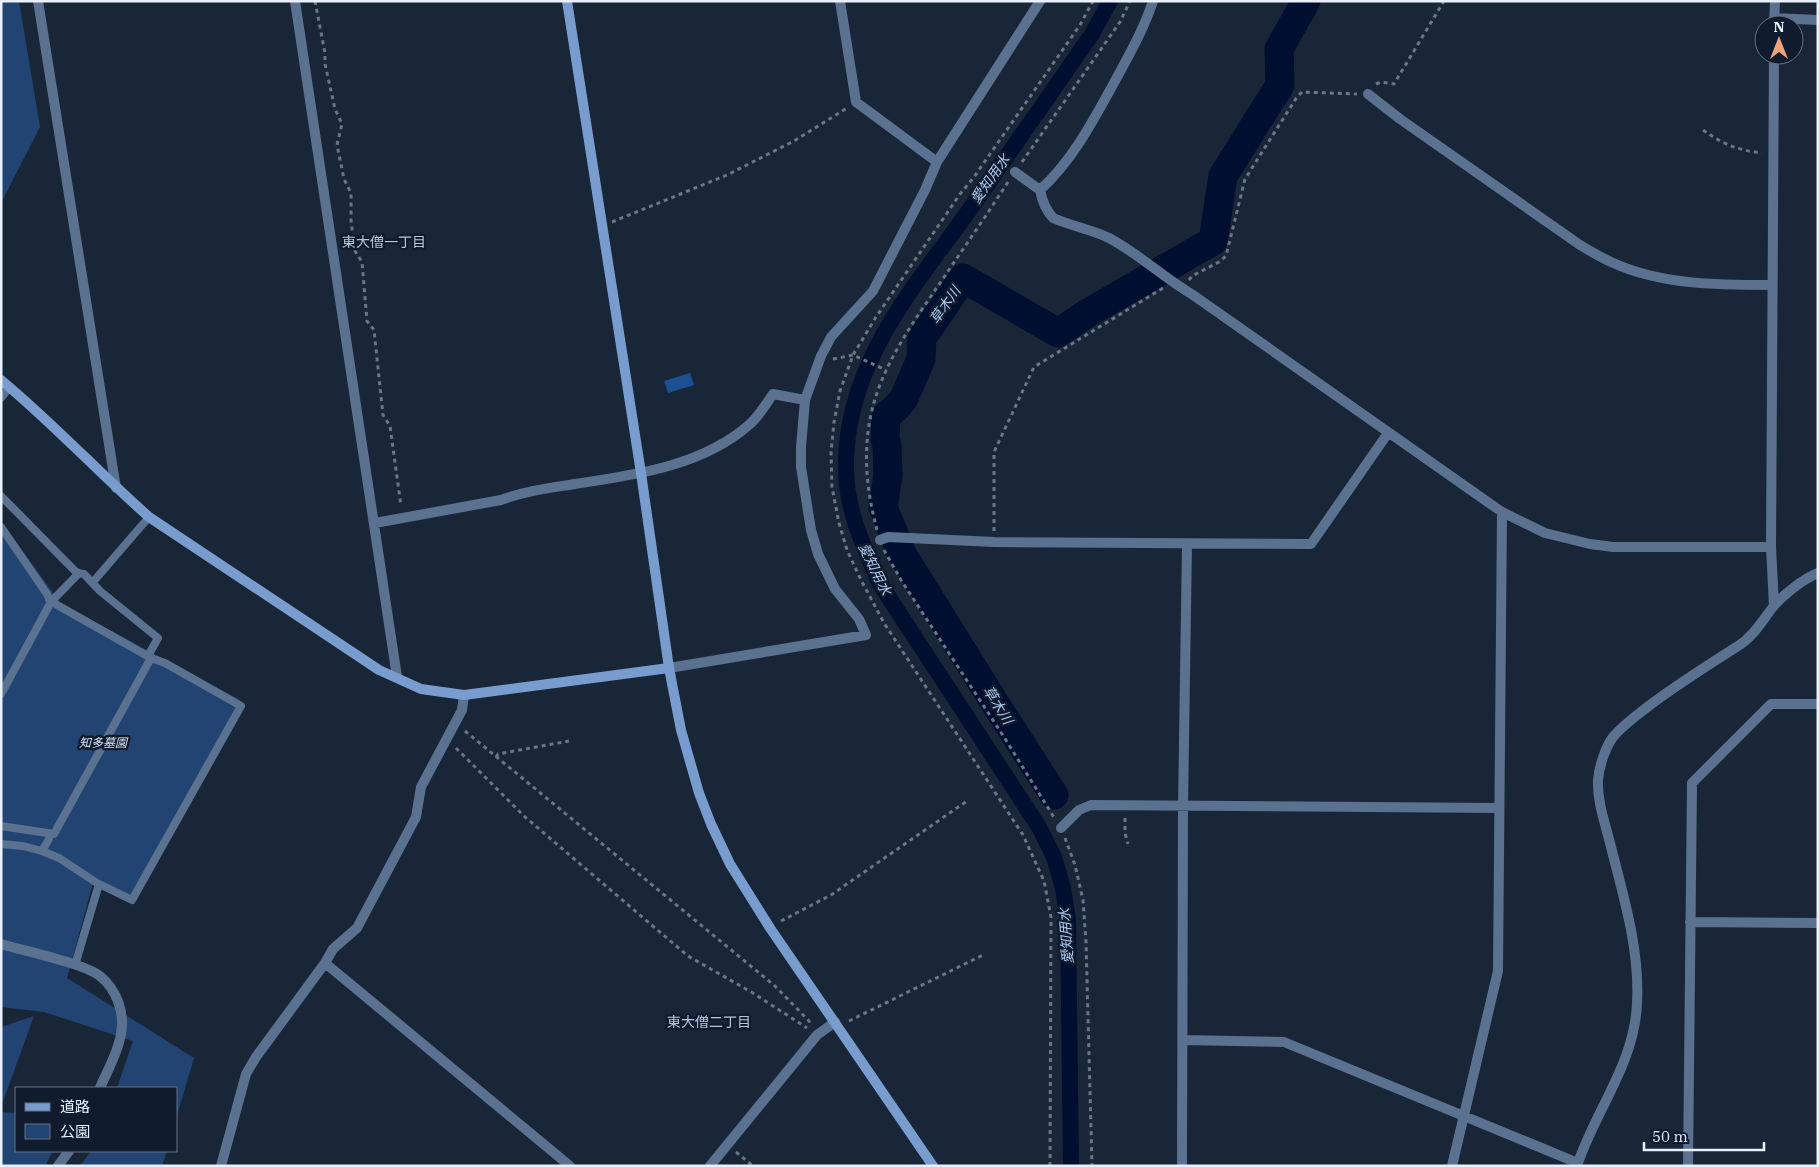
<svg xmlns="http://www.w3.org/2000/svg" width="1819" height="1167" viewBox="0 0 1819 1167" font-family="'IBM Plex Serif','Noto Sans JP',serif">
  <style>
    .green { fill: #224473 }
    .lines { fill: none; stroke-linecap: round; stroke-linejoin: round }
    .canal { stroke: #000e2f; stroke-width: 16 }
    .river { stroke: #000e2f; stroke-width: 29 }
    .building { fill: #1d5093 }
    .path { stroke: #6a7585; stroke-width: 3; stroke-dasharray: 4 4; stroke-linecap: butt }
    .lane { stroke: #5b7190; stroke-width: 8 }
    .street { stroke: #5b7190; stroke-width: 10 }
    .secondary { stroke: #789ccd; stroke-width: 10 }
    .labels { text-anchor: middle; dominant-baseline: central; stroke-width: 5; stroke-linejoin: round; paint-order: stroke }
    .park-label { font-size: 12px; font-style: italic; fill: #d6e4f7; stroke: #101c2e }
    .water-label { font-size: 14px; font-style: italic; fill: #aecaf0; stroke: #101c2e }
    .neighbourhood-label { font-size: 14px; fill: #b5c6de; stroke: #101c2e }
  </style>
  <rect width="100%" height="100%" fill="#192638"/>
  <path class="green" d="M1 1H19L40 127 1 203Z
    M1 521 61 604 240 700 133 899 93 883 67 978 194 1058 176 1118V1088H117L133 1041 44 1012 1 1007Z
    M34 1016 1 1107V1027Z
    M1 1112 16 1113V1151H53L45 1166H1Z
    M91 1151H167L162 1166H80Z"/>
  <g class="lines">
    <path class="canal" d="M1071 1166 1068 920 1063 888 1054 857 1039 827 880 584C864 548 846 509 846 469 844 364 916 285 973 205 1013 148 1052 91 1092 34L1110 1"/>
    <path class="river" d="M1054 795 996 705 902 554 883 507 888 475 887 446 885 438 886 416 897 407 904 398 921 359 922 338 963 278 1058 333 1086 314 1213 241 1223 176 1280 85 1279 49 1306 1"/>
  </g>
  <path class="building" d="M690 373 694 385 668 393 664 381Z"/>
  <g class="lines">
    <path class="path" d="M315 1 325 53V64L335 109 342 124 337 145 344 179 351 193V221L355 251 362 262 367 321 374 330 383 415 390 426 401 506
      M1376 84 1381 82 1394 84 1444 1
      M1703 130C1724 145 1738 150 1762 153
      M1022 162 1120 22 1130 1
      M612 222 727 175 794 141 847 108
      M1189 280 1192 276 1219 262 1226 256 1245 179 1297 97 1302 92 1357 94
      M833 359 853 355 886 370
      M877 530C866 489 862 448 873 406 885 361 914 321 940 283 963 249 986 216 1008 182
      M994 531V452L1034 367 1163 288
      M884 550 901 580 1004 737 1055 819
      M465 731 775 986 809 1021 810 1027
      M456 748 525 817 688 956 753 993 807 1028
      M496 757 498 754 569 741
      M1125 818V833L1128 844
      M1065 838 1075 865 1083 900 1086 942 1092 1166
      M781 921 831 895 967 801
      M849 1021 983 955
      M736 1152 753 1166
      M1050 1166 1051 917 1044 881 1023 835 884 623 861 580 847 550 839 523 832 487 831 452 834 422 840 391 853 355 876 317 960 194 974 177 1080 25 1093 1"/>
    <path class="lane" d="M1 398 10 387
      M1 496 77 573 84 574 100 591 158 638 148 656
      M1 527 47 594 50 601 151 658 54 834 1 826
      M93 582 149 517
      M1 694 51 602 79 573
      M1 844 23 846 42 851 59 858 97 883 132 900 241 706 165 663 151 658
      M42 851 49 839V833
      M75 965 99 884"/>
    <path class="street" d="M38 1 116 488
      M295 1 397 677
      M840 1 856 102 937 162
      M1153 1C1144 29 1129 55 1115 81 1094 119 1073 160 1040 190 1042 201 1045 209 1053 218 1071 226 1091 229 1109 238 1139 254 1164 278 1193 295L1502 512 1545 533 1590 544 1613 547H1771
      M1774 18 1818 20
      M1774 25 1775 1
      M1774 55 1771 547 1774 606
      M1368 94 1400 119 1580 245C1590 251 1600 257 1611 262 1660 285 1719 285 1772 285
      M1015 172 1040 190
      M375 523 501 500C525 491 550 488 575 484 635 475 703 466 750 424 759 416 766 404 773 394L805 400
      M880 540 888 537 994 542 1311 544 1388 433
      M669 668 866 635 859 619 835 589 818 554 811 530 801 467V447L805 400 821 356 831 337 873 291 925 190 937 162 1040 1
      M1061 828 1079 810 1091 805 1499 808
      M1690 922 1818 923
      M1 944C25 951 82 963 100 976 117 990 125 1013 121 1034 118 1053 107 1071 100 1088
      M325 963 570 1166
      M1183 1040 1284 1042 1578 1163
      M58 1166 69 1151
      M221 1166 246 1074 256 1057 325 963 333 949 357 928 416 817 421 787 462 710 464 695
      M710 1166 817 1035 835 1022
      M1182 1166 1183 807 1187 544
      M1452 1166 1498 971 1502 512
      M1577 1166C1595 1111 1635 1063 1637 1003 1640 949 1623 895 1610 843 1605 823 1597 801 1598 780 1599 767 1605 748 1613 737 1623 725 1637 715 1650 705 1678 684 1708 665 1738 646 1753 637 1762 621 1773 607 1783 595 1803 579 1818 573
      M1688 1166 1692 783 1771 704H1818"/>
    <path class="secondary" d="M567 1 641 473 669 668 681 730 699 793 711 824 730 864 770 928 933 1166
      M1 380C53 423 99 473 149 517L379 670 421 689 464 695 669 668"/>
  </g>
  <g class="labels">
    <g class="park-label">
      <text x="103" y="742">知多墓園</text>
    </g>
    <g class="water-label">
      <text transform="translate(990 179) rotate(-55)">愛知用水</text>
      <text transform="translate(945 305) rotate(-55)">草木川</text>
      <text transform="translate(875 569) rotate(64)">愛知用水</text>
      <text transform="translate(998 705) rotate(58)">草木川</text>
      <text transform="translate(1066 936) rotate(-94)">愛知用水</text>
    </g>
    <g class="neighbourhood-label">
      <text x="384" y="242">東大僧一丁目</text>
      <text x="709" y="1022">東大僧二丁目</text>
    </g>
  </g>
  <rect width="1819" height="1167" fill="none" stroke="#e9f1fe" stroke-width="5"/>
  <rect x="15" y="1087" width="162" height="65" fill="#101c2e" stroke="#677181"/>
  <rect x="25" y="1103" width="25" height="8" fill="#789ccd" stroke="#677181"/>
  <text x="60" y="1112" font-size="15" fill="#e9f1fe">道路</text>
  <rect x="25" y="1124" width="25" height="15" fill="#224473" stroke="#677181"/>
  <text x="60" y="1137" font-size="15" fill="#e9f1fe">公園</text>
  <g transform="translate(1779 40)"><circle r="24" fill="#101c2e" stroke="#677181"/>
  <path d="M0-4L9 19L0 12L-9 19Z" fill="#f1a27b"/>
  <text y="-8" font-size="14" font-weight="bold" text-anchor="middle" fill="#e9f1fe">N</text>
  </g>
  <path d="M1644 1142v8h120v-8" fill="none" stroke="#e9f1fe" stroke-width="2.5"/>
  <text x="1652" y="1142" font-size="15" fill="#e9f1fe" stroke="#101c2e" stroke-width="4" paint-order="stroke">50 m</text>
</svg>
